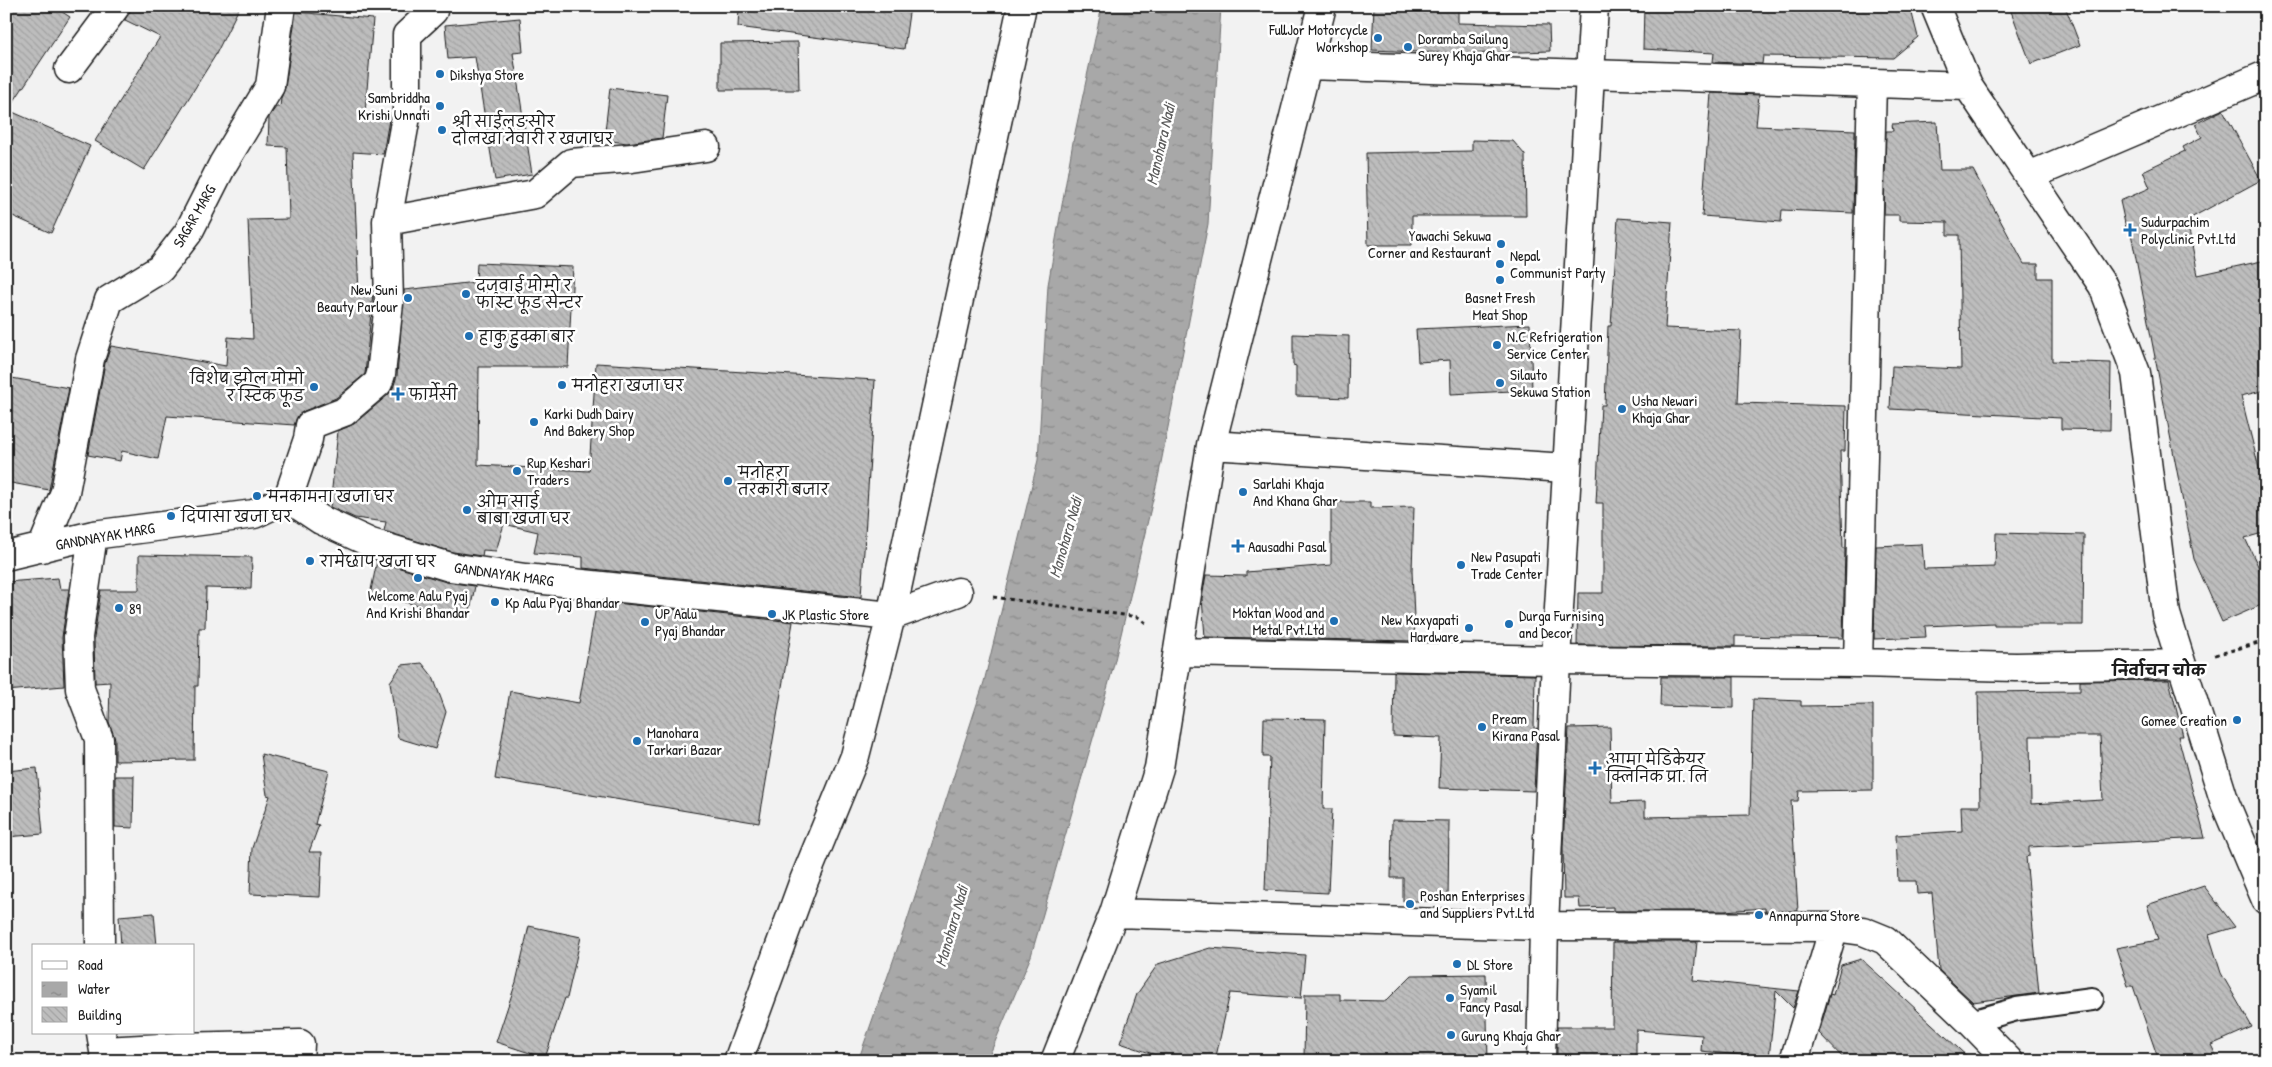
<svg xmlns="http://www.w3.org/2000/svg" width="2272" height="1067" viewBox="0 0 2272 1067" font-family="'Patrick Hand','Playpen Sans Deva',sans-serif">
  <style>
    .water { fill: url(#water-ripples); stroke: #707070 }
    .building { fill: url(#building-back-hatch); stroke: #1c1c1c; fill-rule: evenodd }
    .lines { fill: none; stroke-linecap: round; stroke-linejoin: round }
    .service-casing { stroke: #1c1c1c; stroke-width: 26 }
    .minor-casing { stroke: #1c1c1c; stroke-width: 31 }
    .tertiary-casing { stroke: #1c1c1c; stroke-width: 31 }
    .path { stroke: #1c1c1c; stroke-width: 3; stroke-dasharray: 4 4; stroke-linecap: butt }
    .service { stroke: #fff; stroke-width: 22 }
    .minor { stroke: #fff; stroke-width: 28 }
    .tertiary { stroke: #fff; stroke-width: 28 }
    .poi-dot { fill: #1f6fb2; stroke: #fff; stroke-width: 2 }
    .labels { text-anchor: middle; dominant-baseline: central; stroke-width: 5; stroke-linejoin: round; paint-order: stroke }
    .poi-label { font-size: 15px; fill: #1c1c1c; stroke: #fff; text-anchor: start }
    .street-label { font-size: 15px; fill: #1c1c1c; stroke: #fff }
    .water-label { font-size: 16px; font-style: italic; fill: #5b5b5b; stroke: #fff }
    .neighbourhood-label { font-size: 16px; font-weight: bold; fill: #1c1c1c; stroke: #fff }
  </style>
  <defs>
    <pattern id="water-ripples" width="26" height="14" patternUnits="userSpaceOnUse" patternTransform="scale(1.25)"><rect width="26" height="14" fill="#a8a8a8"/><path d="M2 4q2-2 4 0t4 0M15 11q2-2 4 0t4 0" fill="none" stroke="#888"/></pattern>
    <pattern id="building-back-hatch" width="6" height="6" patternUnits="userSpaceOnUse" patternTransform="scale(1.25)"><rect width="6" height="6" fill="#bdbdbd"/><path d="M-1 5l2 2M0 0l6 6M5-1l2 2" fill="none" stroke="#a2a2a2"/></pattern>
  </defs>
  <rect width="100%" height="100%" fill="#f2f2f2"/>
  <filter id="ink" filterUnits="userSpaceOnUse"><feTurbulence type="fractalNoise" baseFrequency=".02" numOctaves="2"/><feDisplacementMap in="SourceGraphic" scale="10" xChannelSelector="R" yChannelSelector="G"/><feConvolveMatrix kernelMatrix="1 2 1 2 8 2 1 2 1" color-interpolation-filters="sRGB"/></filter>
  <g filter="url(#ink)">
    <path class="water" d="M1102 6H1221L1208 224 1158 478 1113 668 1031 956 987 1061H858L906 924 984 682 1038 460 1048 285 1073 142Z"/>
    <path class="building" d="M6 6H53L70 17 8 110 90 146 51 233 6 213Z
      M131 6H240L215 56 144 170 95 141 160 37 125 20Z
      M739 6H910L904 49 738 27Z
      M1374 6H1458V23L1549 25 1550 51 1467 54 1372 50Z
      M1644 6H1910L1918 37 1893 58 1763 56 1762 64 1713 62 1714 53 1643 49Z
      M2009 6H2065L2080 45 2031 64Z
      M296 12 373 19 365 113 390 114 383 154 353 152 359 295 373 293 365 374 336 398 304 411 298 416 294 425 167 416 158 459 122 451 120 461 88 455 105 363 111 346 226 366 228 337 253 339 248 220 289 219 287 147 268 146 269 117 276 107H280L281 98 285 88Z
      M520 18 523 52 513 53 532 174 495 180 475 57 448 59 445 25Z
      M798 42 799 90H720V43Z
      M610 88 667 95 662 138 627 143 604 140Z
      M1711 93 1759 95 1756 126 1855 130 1853 213 1782 210 1781 222 1702 216Z
      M2223 110 2261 180 2187 220 2198 275 2266 260V390L2241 396 2266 496V532L2245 538 2266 583V603L2222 622 2194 559 2130 228H2126L2120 201 2150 188 2143 171 2185 151 2183 147 2202 137 2195 124Z
      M1937 122 1940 170H1973L2024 264H2038V278H2052V361L2111 363 2110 430 2061 429V418L1890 409 1892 366 1961 369 1959 235H1947V222L1899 221V215H1884L1886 131H1893L1892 124Z
      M1472 140 1513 141 1525 155 1526 216H1412V245H1368L1366 153 1472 151Z
      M1618 218 1672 222 1665 328 1741 331 1738 403 1846 406 1845 451H1840L1843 548H1845L1843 638 1735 636V646L1577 645 1578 593H1603V503H1596L1601 405H1605L1608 326H1611Z
      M477 263 573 267 568 367H479L478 465 589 471 596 363 875 380 861 597 583 568V557L534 553 538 532 504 524 496 551 483 550 482 556 453 552 384 531 386 522 355 518 330 507 338 431 354 424 388 395 393 388 397 376 404 290 476 282Z
      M1530 324 1532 390 1451 394 1450 360 1418 362 1416 329Z
      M1293 334 1349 336 1348 398 1296 396V366L1293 365Z
      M6 377 69 388 49 490 6 482Z
      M1331 502H1370V508L1414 507 1412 571 1415 641 1205 637 1202 598 1206 575 1246 576V572L1331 565Z
      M1996 533 2084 535 2083 625H1994V623L1925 626 1926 637 1874 639 1876 546 1922 544 1924 569 1995 567Z
      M139 555 252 557 251 589 206 588 205 628H199L198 686H195L194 760 115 761V739L109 722 110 682 95 683 94 638 101 590H139Z
      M377 561 446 582 475 586 469 616 370 595Z
      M58 578 60 589H69L62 637 64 686 6 691V582Z
      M597 601 793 622 759 823 495 779 510 691 579 703Z
      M422 663 433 677 446 712 435 749 398 738 390 682 402 665Z
      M1394 672 1535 675 1534 729 1537 728 1534 791 1439 788 1441 738 1393 736Z
      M1661 677H1734V708L1660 706Z
      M2169 680 2183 736H2178L2205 838 2029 847V856L2026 857 2039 993 1973 1002 1939 970 1932 893 1917 894 1916 881H1898L1896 835 1962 831 1961 806H1980L1978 692 2080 691V681ZM2030 736H2100L2103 800 2031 804Z
      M1753 699 1801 701V706L1873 705V790L1799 791 1798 801H1791L1798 911H1765V908L1724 911H1613V907L1580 908 1579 898H1564L1563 846 1569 728 1610 727 1612 803 1645 802V817L1750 815Z
      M1264 718 1325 719 1323 809H1332L1328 893 1265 890 1270 757H1263Z
      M261 754 329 771 315 824 319 825 309 852H322L320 897 250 894 252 848 270 796 267 795Z
      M37 768 43 834 6 837V771Z
      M115 776H134L133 828 115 827Z
      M1392 820 1449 821 1448 901H1403V878H1391Z
      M2204 886 2235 927 2209 935 2221 973 2252 1027 2211 1045 2219 1061H2159L2133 986H2128L2116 948 2158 940 2147 905Z
      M154 913 157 946H121L119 916Z
      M529 926 581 937 567 998H565L545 1058 496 1042 516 982Z
      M1613 942H1697L1693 980 1799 991 1793 1008 1776 991 1769 1058 1701 1051 1702 1035 1636 1030V1061H1557V1027H1612Z
      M1210 948 1305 955 1301 998 1230 993 1215 1061H1174L1120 1043 1137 994 1158 964Z
      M1861 959 1891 986 1972 1061H1846L1819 1033 1830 994 1833 995 1841 965Z
      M1486 974 1488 1061H1304L1305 994H1340V1000L1386 1001 1412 975Z"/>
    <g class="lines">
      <defs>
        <path id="service" d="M1971 1022 2017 1009 2092 999"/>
        <path id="minor" d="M1935 6 1968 86 2103 286 2136 373 2166 614 2225 803 2266 900
          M1307 65 1968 86
          M69 69 116 6
          M2029 176 2266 75
          M387 221 535 194 571 163 632 158 706 147
          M1211 445 1566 468
          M288 498 308 439 310 425 344 412 378 383 381 374 389 303 387 221 407 111V35L433 11V6
          M93 535 78 637 80 689 99 739 100 946
          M42 548 65 492 90 359 109 300 160 269 188 233 223 164 270 86 281 6
          M6 556 93 535 254 514 288 498 321 520 371 543 450 567 525 578 891 616 958 592
          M1179 652 1556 660 1858 663 2016 667 2181 664
          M1858 663 1872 83
          M1114 913 1544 926 1834 927 1863 931 1885 940 1971 1022 2009 1061
          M101 1033 104 1051 178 1047 300 1044 299 1061
          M738 1061 803 883 855 756 891 616 1022 6
          M1055 1061 1114 913 1159 768 1211 445 1322 6
          M1794 1061 1834 927"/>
        <path id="tertiary" d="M1541 1061 1544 926 1556 660 1594 6"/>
      </defs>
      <use href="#service" class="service-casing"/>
      <use href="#minor" class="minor-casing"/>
      <use href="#tertiary" class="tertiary-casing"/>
      <path class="path" d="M993 597 1138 617 1146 623
        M2215 655 2266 641"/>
      <use href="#service" class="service"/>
      <use href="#minor" class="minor"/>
      <use href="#tertiary" class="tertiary"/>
    </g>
  </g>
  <g class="poi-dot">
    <circle cx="1378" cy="38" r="5"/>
    <circle cx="1408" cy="47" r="5"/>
    <circle cx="440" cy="74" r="5"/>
    <circle cx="440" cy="106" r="5"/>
    <circle cx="442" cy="130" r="5"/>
    <path d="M2127.5 222.5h5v5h5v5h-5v5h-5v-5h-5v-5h5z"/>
    <circle cx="1501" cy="244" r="5"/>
    <circle cx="1500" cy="264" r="5"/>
    <circle cx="1500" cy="280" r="5"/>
    <circle cx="466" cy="294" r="5"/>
    <circle cx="408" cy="298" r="5"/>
    <circle cx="469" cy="336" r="5"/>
    <circle cx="1497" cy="345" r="5"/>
    <circle cx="1500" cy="383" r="5"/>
    <circle cx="562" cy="385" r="5"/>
    <circle cx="314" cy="387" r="5"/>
    <path d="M395.5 386.5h5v5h5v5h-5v5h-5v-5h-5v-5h5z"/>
    <circle cx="1622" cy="409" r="5"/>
    <circle cx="534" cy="422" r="5"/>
    <circle cx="517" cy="471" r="5"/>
    <circle cx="728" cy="481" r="5"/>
    <circle cx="1243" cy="492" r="5"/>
    <circle cx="257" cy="496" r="5"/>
    <circle cx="467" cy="510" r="5"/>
    <circle cx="171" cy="516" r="5"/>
    <path d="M1235.5 538.5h5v5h5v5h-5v5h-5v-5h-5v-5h5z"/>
    <circle cx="310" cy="561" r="5"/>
    <circle cx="1461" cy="565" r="5"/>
    <circle cx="418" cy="578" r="5"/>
    <circle cx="495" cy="602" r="5"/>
    <circle cx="119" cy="608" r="5"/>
    <circle cx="772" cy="614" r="5"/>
    <circle cx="1334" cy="621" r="5"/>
    <circle cx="645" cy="622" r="5"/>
    <circle cx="1509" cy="624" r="5"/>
    <circle cx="1469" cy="628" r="5"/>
    <circle cx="2237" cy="720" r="5"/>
    <circle cx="1482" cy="727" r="5"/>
    <circle cx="637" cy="741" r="5"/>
    <path d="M1592.5 760.5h5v5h5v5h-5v5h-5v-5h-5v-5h5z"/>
    <circle cx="1410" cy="904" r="5"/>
    <circle cx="1759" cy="915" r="5"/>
    <circle cx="1457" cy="964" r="5"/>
    <circle cx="1450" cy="998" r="5"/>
    <circle cx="1451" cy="1035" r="5"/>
  </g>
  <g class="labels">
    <g class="poi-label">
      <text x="1368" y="29" text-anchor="end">FullJor Motorcycle<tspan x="1368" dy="17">Workshop</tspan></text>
      <text x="1418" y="38">Doramba Sailung<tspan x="1418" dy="17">Surey Khaja Ghar</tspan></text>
      <text x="450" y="74">Dikshya Store</text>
      <text x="430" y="97" text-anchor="end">Sambriddha<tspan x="430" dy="17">Krishi Unnati</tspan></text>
      <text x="452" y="121">श्री साईलुङसोर<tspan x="452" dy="17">दोलखा नेवारी र खजाघर</tspan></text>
      <text x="2141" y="221">Sudurpachim<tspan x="2141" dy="17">Polyclinic Pvt.Ltd</tspan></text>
      <text x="1491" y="235" text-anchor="end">Yawachi Sekuwa<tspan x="1491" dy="17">Corner and Restaurant</tspan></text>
      <text x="1510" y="255">Nepal<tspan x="1510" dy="17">Communist Party</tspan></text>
      <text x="476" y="285">दजुवाई मोमो र<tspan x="476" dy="17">फास्ट फूड सेन्टर</tspan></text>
      <text x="398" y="289" text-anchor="end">New Suni<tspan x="398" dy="17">Beauty Parlour</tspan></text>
      <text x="1500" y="297" text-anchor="middle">Basnet Fresh<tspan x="1500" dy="17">Meat Shop</tspan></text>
      <text x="479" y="336">हाकु हुक्का बार</text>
      <text x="1507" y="336">N.C Refrigeration<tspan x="1507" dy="17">Service Center</tspan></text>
      <text x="1510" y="374">Silauto<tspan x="1510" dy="17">Sekuwa Station</tspan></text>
      <text x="304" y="378" text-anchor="end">विशेष झोल मोमो<tspan x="304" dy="17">र स्टिक फूड</tspan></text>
      <text x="572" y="385">मनोहरा खजा घर</text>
      <text x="409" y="394">फार्मेसी</text>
      <text x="1632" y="400">Usha Newari<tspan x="1632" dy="17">Khaja Ghar</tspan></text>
      <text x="544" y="413">Karki Dudh Dairy<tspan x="544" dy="17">And Bakery Shop</tspan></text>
      <text x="527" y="462">Rup Keshari<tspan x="527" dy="17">Traders</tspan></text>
      <text x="738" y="472">मनोहरा<tspan x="738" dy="17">तरकारी बजार</tspan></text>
      <text x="1253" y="483">Sarlahi Khaja<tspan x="1253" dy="17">And Khana Ghar</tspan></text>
      <text x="267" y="496">मनकामना खजा घर</text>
      <text x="477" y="501">ओम साई<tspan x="477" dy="17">बाबा खजा घर</tspan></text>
      <text x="181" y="516">दिपासा खजा घर</text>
      <text x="1248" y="546">Aausadhi Pasal</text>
      <text x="1471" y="556">New Pasupati<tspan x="1471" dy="17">Trade Center</tspan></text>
      <text x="320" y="561">रामेछाप खजा घर</text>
      <text x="418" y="595" text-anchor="middle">Welcome Aalu Pyaj<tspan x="418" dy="17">And Krishi Bhandar</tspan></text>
      <text x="505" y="602">Kp Aalu Pyaj Bhandar</text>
      <text x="129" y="608">89</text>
      <text x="1324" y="612" text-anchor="end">Moktan Wood and<tspan x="1324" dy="17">Metal Pvt.Ltd</tspan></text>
      <text x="655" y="613">UP Aalu<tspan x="655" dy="17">Pyaj Bhandar</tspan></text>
      <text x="782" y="614">JK Plastic Store</text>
      <text x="1519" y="615">Durga Furnising<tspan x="1519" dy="17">and Decor</tspan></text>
      <text x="1459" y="619" text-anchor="end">New Kaxyapati<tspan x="1459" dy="17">Hardware</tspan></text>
      <text x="1492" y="718">Pream<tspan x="1492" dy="17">Kirana Pasal</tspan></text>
      <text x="2227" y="720" text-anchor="end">Gomee Creation</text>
      <text x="647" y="732">Manohara<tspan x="647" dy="17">Tarkari Bazar</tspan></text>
      <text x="1606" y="759">आमा मेडिकेयर<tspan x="1606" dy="17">क्लिनिक प्रा. लि</tspan></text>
      <text x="1420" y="895">Poshan Enterprises<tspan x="1420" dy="17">and Suppliers Pvt.Ltd</tspan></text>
      <text x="1769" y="915">Annapurna Store</text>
      <text x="1467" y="964">DL Store</text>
      <text x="1460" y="989">Syamil<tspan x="1460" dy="17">Fancy Pasal</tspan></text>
      <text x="1461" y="1035">Gurung Khaja Ghar</text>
    </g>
    <g class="street-label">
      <text transform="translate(194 216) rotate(-60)">SAGAR MARG</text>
      <text transform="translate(105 536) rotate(-10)">GANDNAYAK MARG</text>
      <text transform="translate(504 574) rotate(8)">GANDNAYAK MARG</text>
    </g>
    <g class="water-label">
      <text transform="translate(1160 144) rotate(-77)">Manohara Nadi</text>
      <text transform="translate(1065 537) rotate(-74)">Manohara Nadi</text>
      <text transform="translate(951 926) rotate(-74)">Manohara Nadi</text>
    </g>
    <g class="neighbourhood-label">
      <text x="2159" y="670">निर्वाचन चोक</text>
    </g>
  </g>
  <rect width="2272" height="1067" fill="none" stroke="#fff" stroke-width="25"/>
  <rect x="12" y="12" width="2247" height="1042" fill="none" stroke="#1c1c1c" stroke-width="2" filter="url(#ink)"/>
  <rect x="32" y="944" width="162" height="90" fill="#ffffff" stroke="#a4a4a4"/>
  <rect x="42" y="961" width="25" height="8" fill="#ffffff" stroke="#a4a4a4"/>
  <text x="78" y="970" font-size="15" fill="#1c1c1c">Road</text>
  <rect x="42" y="982" width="25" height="15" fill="url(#water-ripples)" stroke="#a4a4a4"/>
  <text x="78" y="994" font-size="15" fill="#1c1c1c">Water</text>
  <rect x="42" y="1007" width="25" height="15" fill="url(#building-back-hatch)" stroke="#a4a4a4"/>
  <text x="78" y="1020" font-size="15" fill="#1c1c1c">Building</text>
</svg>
